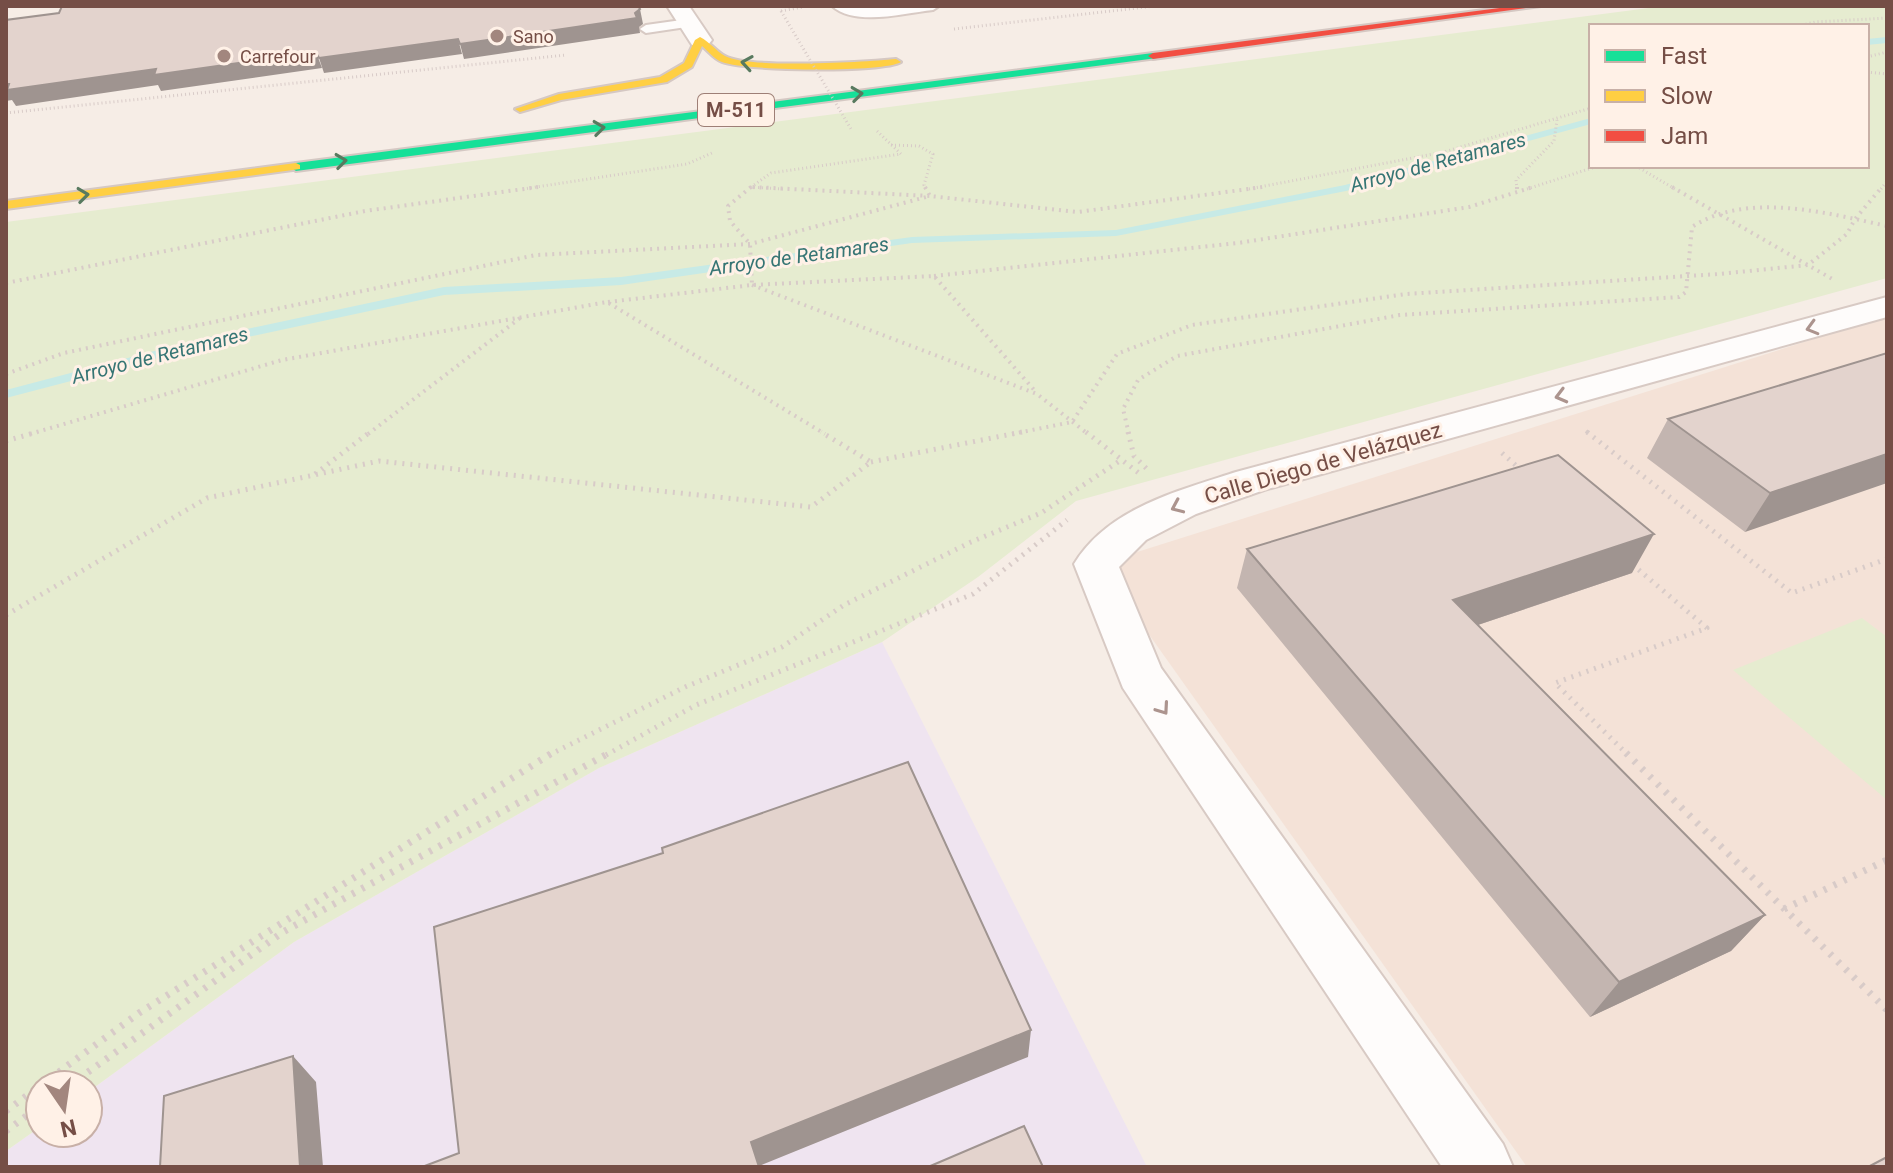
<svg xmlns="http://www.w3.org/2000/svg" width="1893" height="1173" viewBox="0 0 1893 1173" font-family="Roboto,sans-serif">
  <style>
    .residential { fill: #f4e2d7 }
    .education { fill: #efe4f0 }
    .green { fill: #e6ecd0; fill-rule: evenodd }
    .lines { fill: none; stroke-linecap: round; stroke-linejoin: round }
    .stream { fill: #c7eae6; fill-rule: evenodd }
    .lane-casing { stroke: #d8cac4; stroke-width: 4 }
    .street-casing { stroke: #d8cac4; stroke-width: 4 }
    .fast-casing { stroke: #d5c8c3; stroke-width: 4 }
    .slow-casing { stroke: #d5c8c3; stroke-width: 4 }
    .jam-casing { stroke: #d5c8c3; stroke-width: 4 }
    .path-far3 { stroke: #d8cbc8; stroke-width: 3; stroke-dasharray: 1 3; stroke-linecap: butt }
    .path-far2 { stroke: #d8cbc8; stroke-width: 4; stroke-dasharray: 2 5; stroke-linecap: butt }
    .path-far1 { stroke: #d8cbc8; stroke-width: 5; stroke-dasharray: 2 6; stroke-linecap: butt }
    .path { stroke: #d8cbc8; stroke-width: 7; stroke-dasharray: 3 8; stroke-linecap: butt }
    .lane { fill: #fefcfb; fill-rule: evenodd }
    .street { fill: #fefcfb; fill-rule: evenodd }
    .fast { fill: #16e098; fill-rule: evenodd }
    .slow { fill: #ffcf43; fill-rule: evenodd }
    .jam { fill: #f24e42; fill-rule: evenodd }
    .path-bridge { stroke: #d8cbc8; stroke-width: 3; stroke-dasharray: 1 3; stroke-linecap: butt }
    .wall { fill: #c3b5b0 }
    .shaded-wall { fill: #9f9490 }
    .building { fill: #e3d3cd; stroke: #9f9490; stroke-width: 2 }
    .oneway { stroke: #587a5f }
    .oneway2 { stroke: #ac948e }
    .poi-dot { fill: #a2867e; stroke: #fff1e7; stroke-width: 3 }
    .labels { text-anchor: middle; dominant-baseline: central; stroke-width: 6; stroke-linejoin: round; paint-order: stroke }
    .far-poi-label { font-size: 18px; fill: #754e46; stroke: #fff1e7; text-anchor: start }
    .shield { fill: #fff1e7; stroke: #9e7f76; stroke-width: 2 }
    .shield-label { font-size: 20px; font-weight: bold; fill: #754e46 }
    .far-water-label { font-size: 20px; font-style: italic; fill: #367574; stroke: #fff1e7 }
    .street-label { font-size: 22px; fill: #754e46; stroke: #fff1e7 }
  </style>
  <rect width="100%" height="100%" fill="#f6ede6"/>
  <path class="residential" d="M1887 316V1167H1527L1099 564Z"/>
  <path class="education" d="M882 642 1147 1167H6V1151L40 1127V1133H88V1092L294 942 599 768Z"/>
  <path class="green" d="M1664 6H1887V278L1076 501 978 577 882 642 599 768 294 942 88 1092V1085H40V1127L6 1151V222ZM1591 26H1867V166H1591Z
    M1862 618 1887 637V800L1733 670Z"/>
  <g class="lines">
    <path class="stream" d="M1887 37V43L1867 45V39Z
      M1591 118V124L1346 191 1116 236 912 243 621 285 444 295 201 347 6 398V390L200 339 444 287 621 277 912 237 1116 230 1345 185Z"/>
    <defs>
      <path id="lane" d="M832 6 869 8 939 6 933 10C904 13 856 27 832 6Z
        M689 19 693 20V26L646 33 640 29 646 25Z"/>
      <path id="street" d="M667 6H689L712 40 708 45H692Z
        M1887 297V317L1264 490 1196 514 1146 540 1119 567 1161 668 1503 1144 1513 1167H1442L1123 688 1074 564C1108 508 1178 491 1236 472Z"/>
      <path id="fast" d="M1153 53 1158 56 1157 58 296 171 290 167 296 163Z"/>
      <path id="slow" d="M700 37C710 42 716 51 725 56 749 69 865 62 896 59L901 62C883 73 744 71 722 62 714 59 708 51 702 46L692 67 667 82 561 100 520 112 515 109 559 94 660 77 684 63 695 40Z
        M296 163 300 165V169L6 209V201Z"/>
      <path id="jam" d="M1515 6H1541L1153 59 1148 56 1153 53Z"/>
    </defs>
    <use href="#lane" class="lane-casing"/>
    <use href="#street" class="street-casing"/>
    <use href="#fast" class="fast-casing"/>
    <use href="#slow" class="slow-casing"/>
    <use href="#jam" class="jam-casing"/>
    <path class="path-far3" d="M781 11 803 7
      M1798 26 1815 22 1887 18
      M954 29 1155 6
      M1867 57 1887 52
      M1867 72 1887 74
      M6 113 566 55
      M891 145 919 146 933 154 924 185 926 189
      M1636 166 1675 189
      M523 189 687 164 712 153
      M783 189 751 187 771 173 901 154 877 131
      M1249 189 1444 152 1591 108
      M1517 189 1516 180 1554 141 1557 120
      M1527 189 1598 166
      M1881 189 1887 181"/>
    <path class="path-far2" d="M751 187 728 206 730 221 750 244 752 285
      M925 187 930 196 1078 212 1263 187
      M1517 187V191
      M1672 187 1834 280
      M934 276 1238 243 1469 207 1533 187
      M6 283 365 211 538 187
      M752 285 1037 394 1088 434
      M608 302 752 285 934 276 1036 392
      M6 374 64 353 536 255 750 244 930 196 752 187
      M1586 431 1590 434
      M30 434 282 360 607 302 825 434
      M368 434 520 318
      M1012 434 1072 422 1117 354 1192 325 1406 294 1719 274 1808 265 1847 234 1855 219 1882 187
      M1129 434 1123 409 1138 380 1177 356 1400 315 1679 297 1686 292 1692 227C1747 191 1827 213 1887 226"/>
    <path class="path-far1" d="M1086 432 1140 474
      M1128 432 1134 456 1149 471
      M1587 432 1792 593 1887 559
      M6 441 37 432
      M1502 453 1521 470
      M871 462 1022 432
      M315 474 370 432
      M6 615 207 498 379 461 811 507 871 462 821 432
      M549 755 685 687 782 647 844 605 971 542 1041 513 1121 460
      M606 755 696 705 973 594 1067 520
      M1628 755 1555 683 1707 628 1633 565"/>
    <path class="path" d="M1626 753 1887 1010
      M1784 909 1887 860
      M41 1085 139 1013 552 753
      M70 1085 283 932 609 753
      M6 1111 40 1086
      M6 1131 40 1106"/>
    <use href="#lane" class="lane"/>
    <use href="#street" class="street"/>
    <use href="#fast" class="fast"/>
    <use href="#slow" class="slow"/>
    <use href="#jam" class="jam"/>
    <path class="path-bridge" d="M781 11 851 129"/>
  </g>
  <path class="wall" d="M1887 353 1745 532 1647 458 1668 419Z
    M1247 549 1632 573 1478 625 1765 915 1731 951 1590 1017 1237 588Z"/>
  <path class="shaded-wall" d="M640 9 643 24 639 27 640 33 464 59 460 44 635 13Z
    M458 39 462 54 324 73 319 58Z
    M316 52 322 68 161 91 158 85 16 106 12 100 6 101V84Z
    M1887 454V483L1745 532 1770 493Z
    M1654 534 1632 573 1436 639 1453 600Z
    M1765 915 1731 951 1590 1017 1619 982Z
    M1031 1030 1028 1057 759 1166 751 1142Z
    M293 1056 316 1082 323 1167H300Z"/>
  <path class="building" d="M62 6H638L640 9 635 13 637 18 460 44 458 39 319 58 316 52 154 75 156 69 7 90 9 84H6V20L59 13Z
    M1887 353V454L1770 493 1668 419Z
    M1558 455 1654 534 1453 600 1765 915 1619 982 1247 549Z
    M908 762 1031 1030 751 1142 759 1167H422L459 1153 434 927 663 853 662 848Z
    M293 1056 300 1167H160L164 1096Z
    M1024 1126 1043 1167H928Z
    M1887 1157V1167H1868Z"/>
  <defs><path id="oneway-chevron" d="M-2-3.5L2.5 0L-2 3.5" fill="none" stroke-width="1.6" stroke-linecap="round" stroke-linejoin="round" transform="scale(2)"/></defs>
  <g class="oneway">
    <use href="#oneway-chevron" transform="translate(747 63) rotate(-171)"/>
    <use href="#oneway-chevron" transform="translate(857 94) rotate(-7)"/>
    <use href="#oneway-chevron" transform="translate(599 128) rotate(-7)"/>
    <use href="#oneway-chevron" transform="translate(341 161) rotate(-7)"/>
    <use href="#oneway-chevron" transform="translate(83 195) rotate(-7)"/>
  </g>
  <g class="oneway2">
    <use href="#oneway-chevron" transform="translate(1812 328) rotate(164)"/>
    <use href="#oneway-chevron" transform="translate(1561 396) rotate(165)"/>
    <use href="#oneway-chevron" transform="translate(1177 507) rotate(156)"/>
    <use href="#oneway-chevron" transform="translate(1163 709) rotate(55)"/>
  </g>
  <g class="poi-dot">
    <circle cx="497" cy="36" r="8"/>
    <circle cx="224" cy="56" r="8"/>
  </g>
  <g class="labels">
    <g class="far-poi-label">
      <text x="513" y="36">Sano</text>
      <text x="240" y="56">Carrefour</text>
    </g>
    <rect class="shield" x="698" y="94" width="76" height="32" rx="6"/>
    <g class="shield-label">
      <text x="736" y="110">M-511</text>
    </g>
    <g class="far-water-label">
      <text transform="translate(1438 162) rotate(-15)">Arroyo de Retamares</text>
      <text transform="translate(799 256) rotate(-8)">Arroyo de Retamares</text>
      <text transform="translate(160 355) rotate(-14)">Arroyo de Retamares</text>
    </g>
    <g class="street-label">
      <text transform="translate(1323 463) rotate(-16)">Calle Diego de Velázquez</text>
    </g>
  </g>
  <rect width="1893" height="1173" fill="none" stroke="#754e46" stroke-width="16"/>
  <rect x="1589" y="24" width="280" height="144" fill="#fff1e7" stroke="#c8b0a7" stroke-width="2"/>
  <rect x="1605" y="50" width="40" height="12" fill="#16e098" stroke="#c8b0a7" stroke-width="2"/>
  <text x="1661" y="64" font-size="24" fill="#754e46">Fast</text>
  <rect x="1605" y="90" width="40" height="12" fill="#ffcf43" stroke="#c8b0a7" stroke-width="2"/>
  <text x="1661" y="104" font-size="24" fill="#754e46">Slow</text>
  <rect x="1605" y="130" width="40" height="12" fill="#f24e42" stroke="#c8b0a7" stroke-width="2"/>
  <text x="1661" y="144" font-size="24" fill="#754e46">Jam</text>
  <g transform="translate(64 1109) rotate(167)"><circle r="38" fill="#fff1e7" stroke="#c8b0a7" stroke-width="2"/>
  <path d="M0-6L14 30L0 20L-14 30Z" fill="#a2867e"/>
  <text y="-12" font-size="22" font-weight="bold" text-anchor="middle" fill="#754e46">N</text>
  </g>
</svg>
